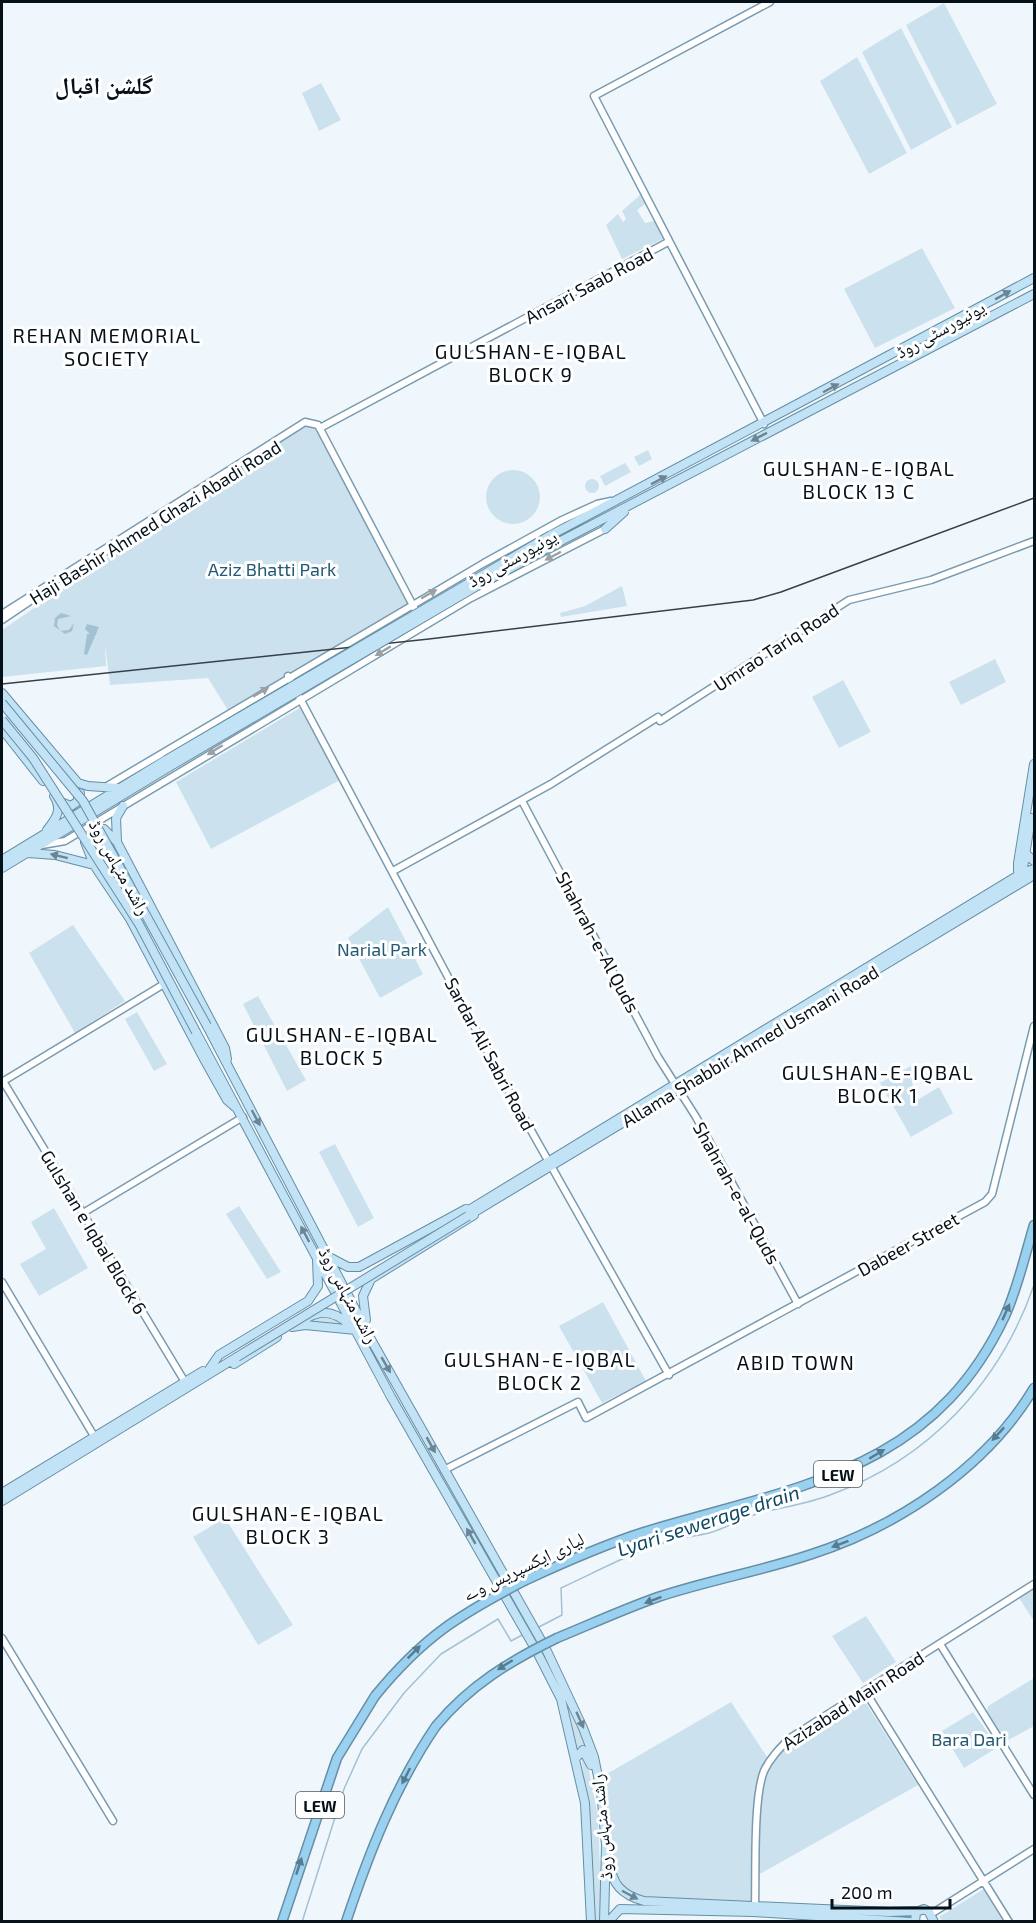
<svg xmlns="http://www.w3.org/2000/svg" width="1036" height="1923" viewBox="0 0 1036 1923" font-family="'Exo 2','Noto Naskh Arabic',sans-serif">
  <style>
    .green { fill: #cce1ee }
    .water { fill: #a2c1d3 }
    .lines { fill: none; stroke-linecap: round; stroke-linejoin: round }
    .stream { stroke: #a2c1d3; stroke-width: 1.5 }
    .minor-casing { stroke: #799baf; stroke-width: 9 }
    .major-casing { stroke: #668ea4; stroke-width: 10 }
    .highway-casing { stroke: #668ea4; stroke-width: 11 }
    .minor { stroke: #fff; stroke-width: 6 }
    .major { stroke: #c2e3f6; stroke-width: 8 }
    .highway { stroke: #9ad1f0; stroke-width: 8 }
    .rail { stroke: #364147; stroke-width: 1.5 }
    .major-bridge-casing { stroke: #668ea4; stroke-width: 10; stroke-linecap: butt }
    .highway-bridge-casing { stroke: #668ea4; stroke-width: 11; stroke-linecap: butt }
    .major-bridge { stroke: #c2e3f6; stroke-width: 8 }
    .highway-bridge { stroke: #9ad1f0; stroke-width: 8 }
    .oneway { fill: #6d8492 }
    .oneway2 { fill: #9ba0a3 }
    .oneway3 { fill: #577b8f }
    .labels { text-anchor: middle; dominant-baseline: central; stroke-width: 6; stroke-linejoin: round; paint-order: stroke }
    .shield { fill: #fff; stroke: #50585d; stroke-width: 1.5 }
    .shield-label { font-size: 16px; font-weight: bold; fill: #051118 }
    .street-label { font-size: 18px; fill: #051118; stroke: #fff }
    .park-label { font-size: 18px; fill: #235974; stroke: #fff }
    .neighbourhood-label { font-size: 20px; letter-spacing: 1.5px; fill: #051118; stroke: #fff }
    .water-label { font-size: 20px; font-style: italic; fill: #0d4862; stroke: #fff }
    .district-label { font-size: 24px; font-weight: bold; fill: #051118; stroke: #fff }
  </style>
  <rect width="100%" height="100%" fill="#f0f7fc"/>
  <path class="green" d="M944 3 997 104 957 125 906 25Z
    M901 28 952 127 911 150 862 52Z
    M857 57 907 153 869 174 820 81Z
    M321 83 341 120 319 131 302 93Z
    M640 195 645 204 637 210 645 223 654 221 663 239 622 259 606 225 618 214 623 222 626 219 622 211Z
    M922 248 955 308 875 348 844 289Z
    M305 422 319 428 411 604 229 712 208 678 110 685 105 644 106 666 2 677V630Z
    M648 450 652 459 639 466 634 457Z
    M625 463 631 472 605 486 600 476Z
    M486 497a27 27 0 1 1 54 0a27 27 0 1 1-54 0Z
    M585 486a7 7 0 1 1 14 0a7 7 0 1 1-14 0Z
    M622 586 627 606 561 617 560 613 585 606Z
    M995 659 1006 682 961 705 949 682Z
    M843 680 871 732 839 748 812 697Z
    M301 707 340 780 211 849 176 782Z
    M388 907 423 974 380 998 348 938Z
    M73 925 125 1001 75 1033 29 953Z
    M258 996 306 1080 287 1091 243 1004Z
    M137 1012 167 1064 154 1071 125 1019Z
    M911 1066 914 1102 939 1087 953 1113 911 1137 880 1083Z
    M335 1144 374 1218 358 1227 319 1152Z
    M239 1206 281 1272 267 1279 226 1214Z
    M54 1208 88 1268 39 1296 20 1264 46 1249 31 1222Z
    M603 1302 646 1381 602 1403 559 1326Z
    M329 1316 339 1321 343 1327 308 1323 314 1318Z
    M225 1518 293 1625 258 1645 193 1537Z
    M1034 1588V1621L1019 1598Z
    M866 1616 896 1662 863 1683 832 1636Z
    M1034 1678V1726L1005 1742 987 1711 988 1706Z
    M561 1688 589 1750 582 1745 576 1750 571 1720Z
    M864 1700 918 1785 758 1875C760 1847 755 1783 771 1761 793 1732 833 1717 864 1700Z
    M731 1702 767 1757C746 1800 753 1854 751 1902L638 1896 623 1888 615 1877 605 1775Z
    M973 1712 998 1747 964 1768 942 1731Z
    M586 1755 598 1817 602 1921H594L586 1793 581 1756Z
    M987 1887 1009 1921H942L939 1917Z"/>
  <path class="water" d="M61 613 71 616 58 619 57 625 60 631 69 630 74 623 72 631 65 634 54 626 55 618Z
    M87 624 99 627 87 655 84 654 87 634H90L85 629Z"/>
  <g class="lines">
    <path class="stream" d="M537 1628 562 1615 561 1588C598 1571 634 1551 673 1540 685 1537 697 1536 709 1533 727 1528 742 1518 760 1513 783 1507 807 1504 830 1495 929 1459 1000 1383 1034 1285
      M302 1922 344 1789 362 1749 404 1693 441 1654 498 1619 511 1641 524 1634"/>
    <defs>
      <path id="minor" d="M764 424 594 96 770 2
        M320 428 668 242
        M107 551 122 546 239 471
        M2 614 305 422 318 425 418 615
        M2 620 48 589
        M288 676 506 1086 669 1375
        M660 721 849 600 931 580 1034 541
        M107 786 484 563 562 520 597 504 611 501
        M522 801 658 1057 696 1117 798 1304
        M42 845 65 841 471 598 605 529
        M393 871 551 784 658 717
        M3 1081 185 1382
        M2 1082 164 984
        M83 1213 243 1117
        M2 1282 94 1436
        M444 1470 578 1402 586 1418 985 1202 992 1194 1034 1026
        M2 1638 113 1821
        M940 1644 1034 1795
        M865 1691 1009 1922
        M755 1906C756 1874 753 1798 764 1771 770 1758 780 1748 790 1738L1034 1584
        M931 1914 1034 1849"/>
      <path id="major" d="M605 529 624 512
        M551 535 1034 278
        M557 543 1034 294
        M2 693 78 783 88 786 117 788
        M2 729 43 781
        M58 801 71 806 77 802 80 793
        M47 830C56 819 63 809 54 796
        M117 841 116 818 123 806
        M28 853 55 855 94 865
        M1025 853 1034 861
        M2 860 166 760
        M2 868 169 767
        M1022 874 1031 818
        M1025 875 1018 872V863L1034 764
        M207 1026 373 1343 546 1649 583 1728 594 1757 601 1791 606 1845 604 1922
        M196 1032 391 1397 537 1652 561 1699 585 1803 591 1922
        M227 1059 225 1048 117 842 104 829 91 832 85 842 94 865 130 919 204 1059 227 1100 235 1107
        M464 1213 1022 873 1034 869
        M468 1216 1034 875
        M331 1258 348 1267H359L466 1209
        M307 1318C323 1308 337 1313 350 1325
        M366 1320 363 1296 371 1279 474 1215
        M292 1327 305 1325 356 1330
        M234 1364 277 1337
        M210 1368 219 1355 308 1301 318 1286 317 1260
        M2 1493 203 1371
        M2 1501 237 1357
        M576 1758 583 1750 591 1765
        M610 1861C611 1884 622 1895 644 1901L889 1912 918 1911
        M608 1922 620 1909 753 1912 910 1922
        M915 1922 916 1912 924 1909 929 1912 934 1922"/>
      <path id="highway" d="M526 1580C565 1562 603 1545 644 1532 792 1487 931 1474 1005 1316 1018 1287 1025 1255 1034 1225
        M557 1638C591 1624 624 1609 658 1597 709 1580 762 1571 812 1554 899 1526 987 1467 1034 1388
        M282 1922 337 1758 375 1696
        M346 1922C369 1853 395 1786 436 1726"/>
    </defs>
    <use href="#minor" class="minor-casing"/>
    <use href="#major" class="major-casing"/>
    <use href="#highway" class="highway-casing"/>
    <use href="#minor" class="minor"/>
    <use href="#major" class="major"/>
    <use href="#highway" class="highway"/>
    <path class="rail" d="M2 684 429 639 753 600 781 592 1034 498"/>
    <defs>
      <path id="major-bridge" d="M2 703 83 801 207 1026
        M2 720 33 758 139 924 196 1032
        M166 760 551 535
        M169 767 477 586 557 543
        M237 1357 468 1216"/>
      <path id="highway-bridge" d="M375 1696C424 1636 459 1615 526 1580
        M436 1726C470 1685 510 1661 557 1638"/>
    </defs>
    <use href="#major-bridge" class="major-bridge-casing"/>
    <use href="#highway-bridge" class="highway-bridge-casing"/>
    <use href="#major-bridge" class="major-bridge"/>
    <use href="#highway-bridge" class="highway-bridge"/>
  </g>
  <defs><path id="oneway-solid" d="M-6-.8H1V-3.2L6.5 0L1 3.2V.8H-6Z" transform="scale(1.5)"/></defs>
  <g class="oneway">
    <use href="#oneway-solid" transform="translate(1003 295) rotate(-29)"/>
    <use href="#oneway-solid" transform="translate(831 388) rotate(-28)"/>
    <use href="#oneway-solid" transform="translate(759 437) rotate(153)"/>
    <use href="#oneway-solid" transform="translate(659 480) rotate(-28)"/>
    <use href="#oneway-solid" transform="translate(59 856) rotate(-166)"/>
    <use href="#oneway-solid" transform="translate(256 1118) rotate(62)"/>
    <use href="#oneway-solid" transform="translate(305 1234) rotate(-118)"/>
    <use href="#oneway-solid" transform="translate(386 1365) rotate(60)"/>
    <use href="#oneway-solid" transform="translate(431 1445) rotate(61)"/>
    <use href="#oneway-solid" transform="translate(471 1536) rotate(-120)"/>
    <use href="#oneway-solid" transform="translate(580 1720) rotate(66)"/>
    <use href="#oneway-solid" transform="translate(630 1895) rotate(28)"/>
  </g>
  <g class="oneway2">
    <use href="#oneway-solid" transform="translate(553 556) rotate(152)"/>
    <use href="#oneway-solid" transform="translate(429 594) rotate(-30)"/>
    <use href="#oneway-solid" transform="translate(383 651) rotate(149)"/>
    <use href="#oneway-solid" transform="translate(261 692) rotate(-31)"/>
    <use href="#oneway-solid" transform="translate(215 750) rotate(148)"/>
  </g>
  <g class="oneway3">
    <use href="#oneway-solid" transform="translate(1006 1312) rotate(-66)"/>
    <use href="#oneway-solid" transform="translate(998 1434) rotate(133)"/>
    <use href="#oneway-solid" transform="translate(877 1454) rotate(-31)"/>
    <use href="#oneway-solid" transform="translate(840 1544) rotate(159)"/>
    <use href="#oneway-solid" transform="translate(653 1600) rotate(159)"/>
    <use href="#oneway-solid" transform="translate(414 1652) rotate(-45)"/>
    <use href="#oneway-solid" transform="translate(505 1665) rotate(148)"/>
    <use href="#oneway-solid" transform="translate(406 1776) rotate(117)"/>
    <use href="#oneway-solid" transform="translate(299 1866) rotate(-72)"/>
  </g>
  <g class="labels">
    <g class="shield">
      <rect x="814" y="1461" width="48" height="26" rx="4.5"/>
      <rect x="296" y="1792" width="48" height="26" rx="4.5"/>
    </g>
    <g class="shield-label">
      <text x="838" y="1474">LEW</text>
      <text x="320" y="1805">LEW</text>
    </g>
    <g class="street-label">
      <text transform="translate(589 285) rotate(-28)">Ansari Saab Road</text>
      <text transform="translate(940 329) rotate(-29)">یونیورسٹی روڈ</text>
      <text transform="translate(155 522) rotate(-32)">Haji Bashir Ahmed Ghazi Abadi Road</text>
      <text transform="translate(512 558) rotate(-29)">یونیورسٹی روڈ</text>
      <text transform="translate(776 647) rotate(-33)">Umrao Tariq Road</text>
      <text transform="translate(120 867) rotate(61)">راشد منہاس روڈ</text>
      <text transform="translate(598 942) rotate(62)">Shahrah-e-Al Quds</text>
      <text transform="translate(750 1046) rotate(-31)">Allama Shabbir Ahmed Usmani Road</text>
      <text transform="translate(490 1054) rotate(62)">Sardar Ali Sabri Road</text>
      <text transform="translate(737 1193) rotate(61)">Shahrah-e-al-Quds</text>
      <text transform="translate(94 1232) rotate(59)">Gulshan e Iqbal Block 6</text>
      <text transform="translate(908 1244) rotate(-29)">Dabeer Street</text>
      <text transform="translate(349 1295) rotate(62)">راشد منہاس روڈ</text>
      <text transform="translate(523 1566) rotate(-26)">لیاری ایکسپریس وے</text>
      <text transform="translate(853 1700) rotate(-33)">Azizabad Main Road</text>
      <text transform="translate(601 1827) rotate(-95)">راشد منہاس روڈ</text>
    </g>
    <g class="park-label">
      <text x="272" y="569">Aziz Bhatti Park</text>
      <text x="382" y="949">Narial Park</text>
      <text x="969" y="1739">Bara Dari</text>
    </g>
    <g class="neighbourhood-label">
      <text x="107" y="335">REHAN MEMORIAL<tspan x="107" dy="23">SOCIETY</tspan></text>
      <text x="531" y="351">GULSHAN-E-IQBAL<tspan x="531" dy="23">BLOCK 9</tspan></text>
      <text x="859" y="468">GULSHAN-E-IQBAL<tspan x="859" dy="23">BLOCK 13 C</tspan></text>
      <text x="342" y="1034">GULSHAN-E-IQBAL<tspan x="342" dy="23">BLOCK 5</tspan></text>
      <text x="878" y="1072">GULSHAN-E-IQBAL<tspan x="878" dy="23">BLOCK 1</tspan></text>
      <text x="540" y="1359">GULSHAN-E-IQBAL<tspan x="540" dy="23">BLOCK 2</tspan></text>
      <text x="796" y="1362">ABID TOWN</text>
      <text x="288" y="1513">GULSHAN-E-IQBAL<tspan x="288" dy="23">BLOCK 3</tspan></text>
    </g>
    <g class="water-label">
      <text transform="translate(708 1520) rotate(-18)">Lyari sewerage drain</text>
    </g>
    <g class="district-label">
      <text x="104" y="84">گلشن اقبال</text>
    </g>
  </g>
  <rect width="1036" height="1923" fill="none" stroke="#051118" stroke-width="6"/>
  <path d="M832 1899v9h118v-9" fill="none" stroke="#051118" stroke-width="3"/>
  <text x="841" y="1899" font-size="18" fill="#051118" stroke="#ffffff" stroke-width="4.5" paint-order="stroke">200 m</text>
</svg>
